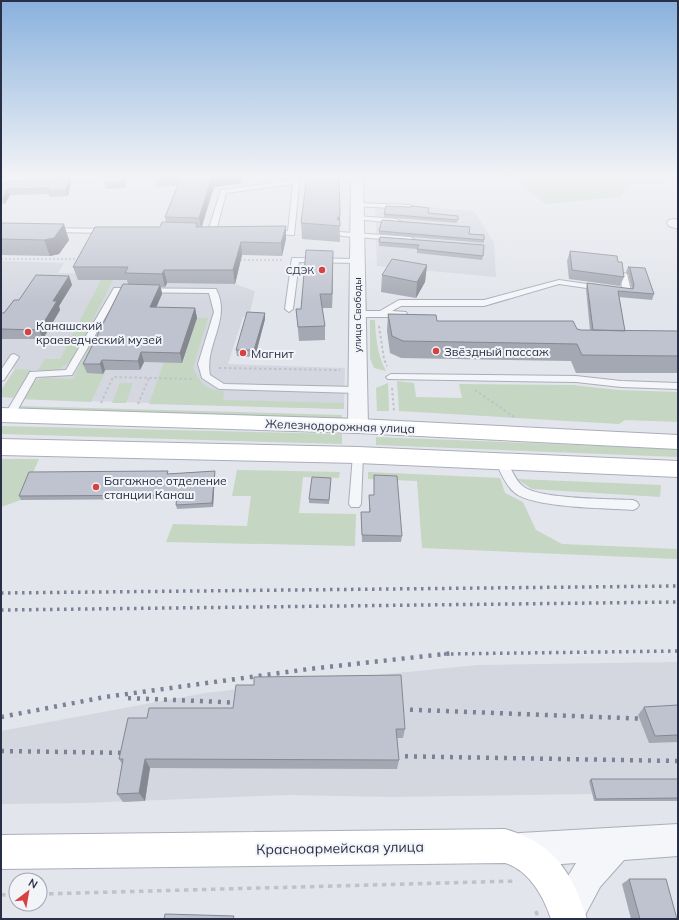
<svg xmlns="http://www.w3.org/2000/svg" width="679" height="920" viewBox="0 0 679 920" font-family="Mulish,sans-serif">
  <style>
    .built { fill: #d4d7e0 }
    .green { fill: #c5d6c3 }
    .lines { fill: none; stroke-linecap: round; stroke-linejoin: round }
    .service-casing { stroke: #aaaeb9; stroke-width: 2 }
    .minor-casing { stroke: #aaaeb9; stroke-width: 2 }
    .secondary-casing { stroke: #aaaeb9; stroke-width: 2 }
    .path-far2 { stroke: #c0c2ca; stroke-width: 1.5; stroke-dasharray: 2 2; stroke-linecap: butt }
    .path-far1 { stroke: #c0c2ca; stroke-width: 2; stroke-dasharray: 2.5 2.5; stroke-linecap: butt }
    .path { stroke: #c0c2ca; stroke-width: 3.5; stroke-dasharray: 4.5 4.5; stroke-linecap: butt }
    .service { fill: #f5f6f9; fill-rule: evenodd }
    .minor { fill: #f5f6f9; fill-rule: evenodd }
    .secondary { fill: #fff; fill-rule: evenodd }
    .rail-far1 { stroke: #7b8196; stroke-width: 3.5; stroke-dasharray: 2.5 4.5; stroke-linecap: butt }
    .rail { stroke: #7b8196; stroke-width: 4.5; stroke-dasharray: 3 6; stroke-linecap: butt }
    .wall { fill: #a4a8b2 }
    .shaded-wall { fill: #868891 }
    .building { fill: #bfc3cf; stroke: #868891 }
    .poi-dot { fill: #d64144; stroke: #f2f4f8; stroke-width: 1.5 }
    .labels { text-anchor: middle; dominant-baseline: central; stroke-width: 4; stroke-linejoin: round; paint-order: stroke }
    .far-poi-label { font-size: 10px; fill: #292f45; stroke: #f2f4f8; text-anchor: end }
    .far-street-label { font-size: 10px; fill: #292f45; stroke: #f2f4f8 }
    .poi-label { font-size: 12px; fill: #292f45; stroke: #f2f4f8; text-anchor: start }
    .street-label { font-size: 12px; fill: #292f45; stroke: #f2f4f8 }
    .near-street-label { font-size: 14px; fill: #292f45; stroke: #f2f4f8 }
  </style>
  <rect width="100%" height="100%" fill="#e2e5eb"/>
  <path class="built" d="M375 203 474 211 494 243 496 277 377 266Z
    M1 261 64 263 58 273 237 276 235 284 255 291 249 316 243 317 228 364 345 368 344 409 21 399 38 371 1 368Z
    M678 662V801L592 794 391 797 289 795 84 803 1 804V731L205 693 256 687 478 665Z"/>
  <path class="green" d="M521 175H666L669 182 629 184 620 197 545 204 521 184Z
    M104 274H116L72 361 56 371 38 370 45 359H60Z
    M118 298 110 362 91 402 21 399 32 382 43 378 73 379 112 302Z
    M197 318H208L193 368C201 384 205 390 224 391L223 400 344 403V409L149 404 164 362 183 363Z
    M370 320H375C376 339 377 354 386 371L374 368 370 358Z
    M15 369 32 370 13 398 1 397V390Z
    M397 381 414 383 416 397 462 398 459 384 573 385 618 390 678 392V422L625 420 619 424 399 411Z
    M120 383H133L126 403H112Z
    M388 383 389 411H377L376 388Z
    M17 406 342 415V419L15 410Z
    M1 426 342 434V444L1 434Z
    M376 437 678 449V457L376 445Z
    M1 459H39L21 500 1 507Z
    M237 470 340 472 339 478 303 477 299 513 356 514 355 546 166 542 173 524 247 526 251 496H232Z
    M368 472 500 478 505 493 523 502 536 530 562 544 678 549V559L422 548 417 481 368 479Z
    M517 479 661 485 660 497 532 489Z"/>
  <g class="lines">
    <defs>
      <path id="service" d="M294 175H300L294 235 272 234 268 232 272 230 288 231 293 184 226 193 216 231 212 233 208 231 221 190 293 180Z
        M357 203 410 205 413 207 410 209 355 206 354 205Z
        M357 216 396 219 400 221 396 223 355 219V217Z
        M49 228 108 229 112 231 108 233 52 232 48 230Z
        M339 232 410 237 414 239 410 241 342 236 338 234Z
        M292 258 357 259 361 261 357 263 299 262 293 309 289 312 285 309Z
        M620 272 627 274 631 291 630 293 617 292 613 290 617 288H622Z
        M559 280 600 286 604 288 600 290 559 284 484 306H401L392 311 406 312 407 314 403 317H357L353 314 357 311H380L399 300H484Z
        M114 288 216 289C232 319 204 345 210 375L224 384 357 387 362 390 357 393 219 389 202 378 198 364 214 312 209 293 120 292 72 375 36 377 13 418H5L4 416 30 372 66 370Z
        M14 354 19 357 4 380 1 381V370L11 355Z
        M391 374 576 376 621 381 678 383V389L621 387 576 382 388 379 386 377Z
        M358 451 363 455 361 504 359 507H351L349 504 353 455Z
        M502 458 506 459C511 468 515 481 524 487 540 499 610 499 633 500L637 502 639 505 637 508 633 510C607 508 534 508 515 493 507 487 500 472 496 462Z"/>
      <path id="minor" d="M50 175H105L99 179 1 186V178Z
        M351 175H363L368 426 365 431 358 433 351 431 348 426Z
        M674 219 678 220V229L669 226 667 223 669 220Z
        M678 824V856L624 860 600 887 583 919H553L550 913 565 881 576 863 520 867 508 862 503 850 508 838 520 833Z"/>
      <path id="secondary" d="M1 408 358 419 678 435V449L358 433 1 422Z
        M1 439 358 447 678 461V477L358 463 1 455Z
        M505 829C554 843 572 872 587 919H551C544 897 529 870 505 863L1 869V835Z"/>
    </defs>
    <use href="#service" class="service-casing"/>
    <use href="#minor" class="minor-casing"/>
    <use href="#secondary" class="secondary-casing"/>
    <path class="path-far2" d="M1 259H81
      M240 260H283"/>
    <path class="path-far1" d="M379 326 384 359 387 366
      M219 368 340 370
      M392 388 394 411
      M475 390 514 417
      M101 403 113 377 194 379
      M138 404 149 378"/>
    <path class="path" d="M40 894 517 881
      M1 895 16 894
      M536 911 538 919"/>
    <use href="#service" class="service"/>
    <use href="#minor" class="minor"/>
    <use href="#secondary" class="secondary"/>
    <path class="rail-far1" d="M1 593 678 586
      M1 610 678 602
      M444 654 678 651"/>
    <path class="rail" d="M128 698 244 703
      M392 709 650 719
      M1 717 105 697 309 669 453 653
      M1 751 131 753
      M387 756 678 761"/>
  </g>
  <path class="wall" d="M126 175 124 188 106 189 105 183Z
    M155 175H241V183L214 187 202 227 286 239 282 256 242 255 235 284 167 283 165 287H161L162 294 156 308H195L197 318 182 363 144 362 140 370H105L103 374 87 373 83 364 128 284 127 280H78L73 267 160 227 166 222 165 217 178 185 157 187Z
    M339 175 340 242 302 239 301 223Z
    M485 175H511L510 179 486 178Z
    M70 177 71 182 68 196 50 197 49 194 10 195 5 204H1V182Z
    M428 213 458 216 457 223 384 217V214Z
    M1 223 69 240 59 254 50 256 1 255Z
    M379 231 469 234 484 235V243L379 234Z
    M380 237 483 256 482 260 417 253V249L379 246Z
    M333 251 332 308H322L325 326V340L299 341 296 309H301Z
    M570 251 624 277 620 286 569 279 567 261Z
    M427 265 425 282 416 298 381 292 382 275Z
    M628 267 645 268 654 294 652 300 619 297 625 331H678V373H576L571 361 401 358 390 353 387 331 388 314 437 321 577 329 581 330H590L586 289 587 283 632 289 628 274 626 272Z
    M69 276 72 285 59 306 60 310 43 339H1V313H4L19 300Z
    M265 313V319L255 357 237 356 236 350Z
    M168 471V474L215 471V475L213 507 177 509 176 505 177 499 21 500 19 496Z
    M374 475 402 536 401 542H362L361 512H369V495H374Z
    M331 481 329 504 309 503V499Z
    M678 706V742L649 743 638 715 644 707Z
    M128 718 405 729 403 738H397L399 760 397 769 150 768 145 801 123 802 117 794 122 764 119 759Z
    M591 779H678V801H594L589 781Z
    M629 879 677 919H631L622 884Z"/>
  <path class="shaded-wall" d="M1 175H35L1 178Z
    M124 175H126L124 188 123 182Z
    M227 175H241V183L214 187 201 228 199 218 212 177Z
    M70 177 71 182 68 196 66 190Z
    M8 189 10 195 5 204 3 198Z
    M340 215V226L337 219Z
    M64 224 69 240 59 254 50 256 44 240Z
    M286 226V239L282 256 281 243Z
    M241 242 242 255 235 284 233 270Z
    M333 251V264L332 308V294Z
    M427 265 425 282 416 298 417 282Z
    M164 270 167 283 165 287 162 274Z
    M69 276 72 285 59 306 60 310 43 339 39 330 53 301Z
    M160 285 162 294 152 317 150 307Z
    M195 308 197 318 182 363 180 353Z
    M265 313V319L255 357 254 350Z
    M141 352 144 362 140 370 138 361Z
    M102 360 105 370 103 374 100 364Z
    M215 471V475L213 507 212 503Z
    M145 759 150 768 145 801 139 793Z"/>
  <path class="building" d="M106 175H124L123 182 105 183Z
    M155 175H181L155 177Z
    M182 175H227L212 177 199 218 165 217Z
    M307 175H339L340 215 337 219 340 221V226L301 223Z
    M70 177 66 190 48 191 49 188 8 189 3 198H1V182Z
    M386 206 410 207 413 206 429 208 428 213 458 216V220L384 214Z
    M382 220 470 227 469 234 484 235V240L379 231Z
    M162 222 197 223 196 227 286 226 281 243 241 242 233 270H164L162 274 125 273 128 267H73L95 227H160Z
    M1 223 64 224 54 238 44 240 1 239Z
    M380 237 484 245 483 256 417 249 419 245 379 242Z
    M306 250 333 251 332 294H320L325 326 298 327 296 309H301Z
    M570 251 617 256 618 262H622L624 277 572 270Z
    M392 259 427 265 417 282 382 275Z
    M628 267 645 268 654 294 618 291 625 331 593 330 587 283 633 289 634 285 630 268Z
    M36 275 69 276 53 301H57L39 330 1 329V313H4L14 300H19Z
    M123 284 160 285 150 307 195 308 180 353 141 352 138 361 102 360 100 364H83Z
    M247 312 265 313 254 350H236Z
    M388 314 436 315 437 321H573L577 329 581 330 678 331V356L582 355 577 344 403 341 392 336Z
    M168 471 167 474 215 471 212 503 176 505 177 495 19 496 29 472Z
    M374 475 397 476 402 536 362 535 361 512H370L369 495H374Z
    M312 477 331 478 329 500 309 499Z
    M401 675 405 729H396L399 760 145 759 139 793 117 794 123 759H119L128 718H147L149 708H233L236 685H254V677Z
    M678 705V735L655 736 644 707Z
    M591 779H678V798L596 799Z
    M629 879H666L677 919H640Z
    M165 914 234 916 233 919H164Z"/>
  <linearGradient id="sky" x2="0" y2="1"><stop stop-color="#89b1dd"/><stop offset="0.58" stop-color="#f2f3f6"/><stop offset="1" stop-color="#f2f3f6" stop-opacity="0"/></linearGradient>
  <rect width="679" height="304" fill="url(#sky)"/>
  <g class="poi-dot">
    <circle cx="322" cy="270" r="4"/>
    <circle cx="28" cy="332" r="4"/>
    <circle cx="436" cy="351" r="4"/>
    <circle cx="243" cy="353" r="4"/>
    <circle cx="96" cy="487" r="4"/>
  </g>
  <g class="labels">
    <g class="far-poi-label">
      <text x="314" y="270">СДЭК</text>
    </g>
    <g class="far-street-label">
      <text transform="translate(357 315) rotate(-90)">улица Свободы</text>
    </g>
    <g class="poi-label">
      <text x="36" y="325">Канашский<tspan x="36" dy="14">краеведческий музей</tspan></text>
      <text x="444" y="351">Звёздный пассаж</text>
      <text x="251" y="353">Магнит</text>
      <text x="104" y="480">Багажное отделение<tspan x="104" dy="14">станции Канаш</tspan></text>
    </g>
    <g class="street-label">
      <text transform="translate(340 426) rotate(2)">Железнодорожная улица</text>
    </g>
    <g class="near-street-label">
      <text transform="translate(340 848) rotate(-1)">Красноармейская улица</text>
    </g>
  </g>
  <rect width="679" height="920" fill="none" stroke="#292f45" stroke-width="4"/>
  <g transform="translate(28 892) rotate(31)"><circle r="19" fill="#f2f4f8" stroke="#a2a5b0"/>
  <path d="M0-3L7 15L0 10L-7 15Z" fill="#d64144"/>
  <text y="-6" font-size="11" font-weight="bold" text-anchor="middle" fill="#292f45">N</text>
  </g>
</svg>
